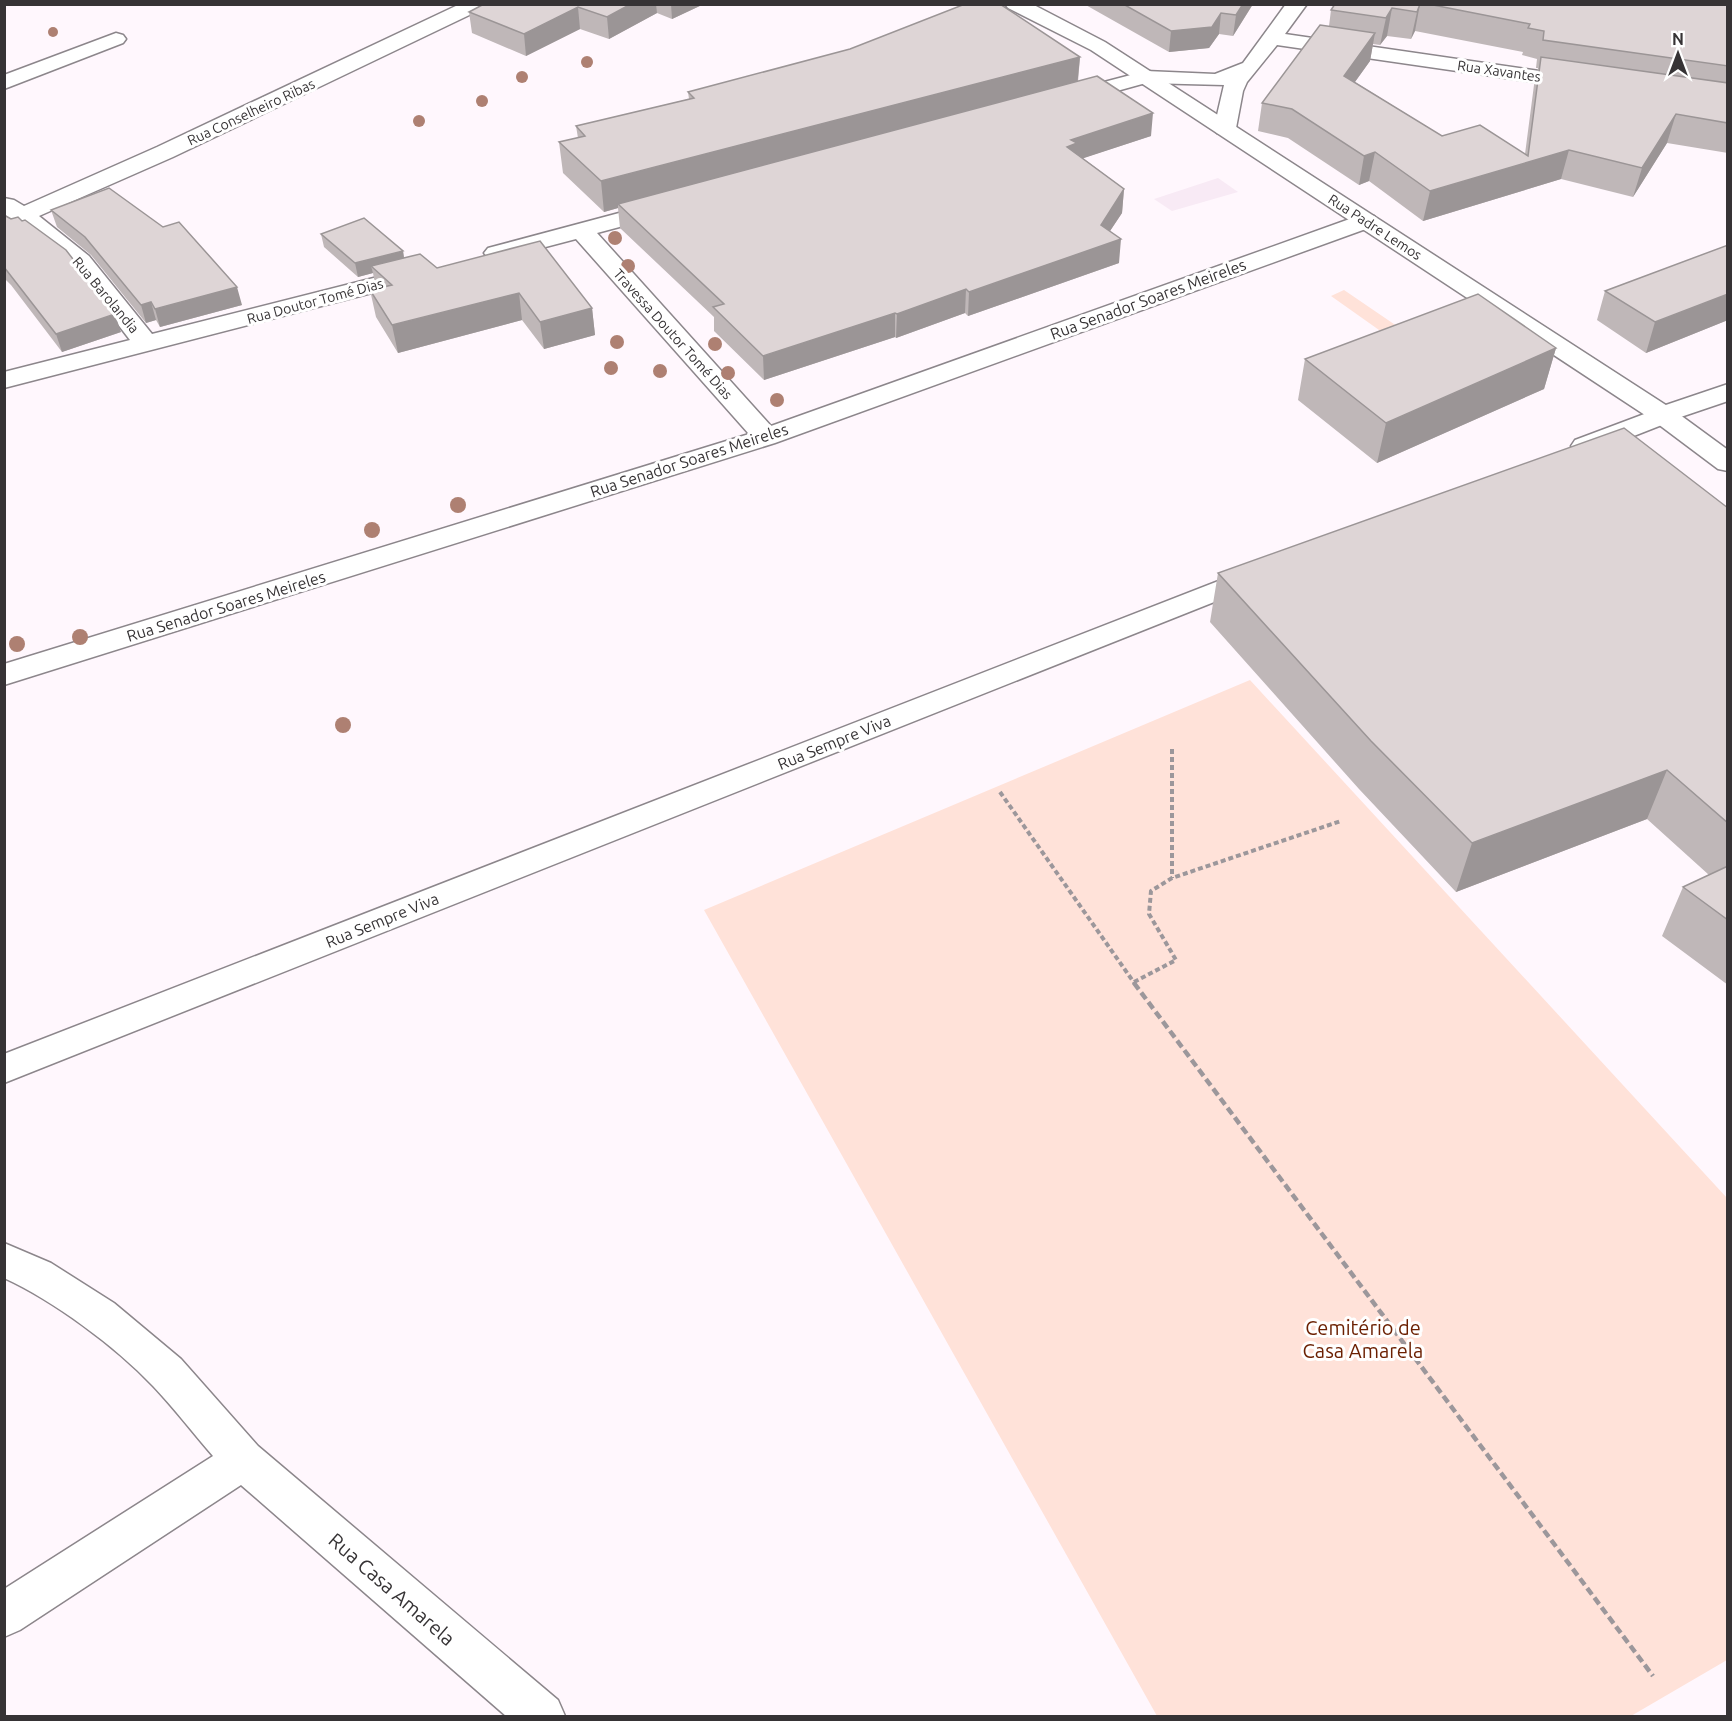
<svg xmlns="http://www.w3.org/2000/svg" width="1732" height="1721" viewBox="0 0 1732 1721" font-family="Ubuntu,sans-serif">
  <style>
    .built { fill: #f8eaf5 }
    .green { fill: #ffe2d9 }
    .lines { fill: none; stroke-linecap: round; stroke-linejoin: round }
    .minor-casing { stroke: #8c868b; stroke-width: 3 }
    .tertiary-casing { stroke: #8c868b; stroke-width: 3 }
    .secondary-casing { stroke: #8c868b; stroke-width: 3 }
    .path-far1 { stroke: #9c979b; stroke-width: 4; stroke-dasharray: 5 3; stroke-linecap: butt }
    .path { stroke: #9c979b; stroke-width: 4.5; stroke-dasharray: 8 4; stroke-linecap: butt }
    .minor { fill: #fff; fill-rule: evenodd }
    .tertiary { fill: #fff; fill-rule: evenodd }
    .secondary { fill: #fff; fill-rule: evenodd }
    .tree { fill: #ae8072 }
    .wall { fill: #bfb7b8; fill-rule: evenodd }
    .shaded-wall { fill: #9b9596 }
    .building { fill: #ded5d6; stroke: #9b9596; stroke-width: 1.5 }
    .labels { text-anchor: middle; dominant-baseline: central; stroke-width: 6; stroke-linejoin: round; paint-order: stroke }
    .far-street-label { font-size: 14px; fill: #363335; stroke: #fff }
    .street-label { font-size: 16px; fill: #363335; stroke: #fff }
    .near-park-label { font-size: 20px; fill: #6b1f01; stroke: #fff }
    .near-street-label { font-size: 20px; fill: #363335; stroke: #fff }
  </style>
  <rect width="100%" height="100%" fill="#fff7fd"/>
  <path class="built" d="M1218 178 1238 192 1172 211 1154 199Z"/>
  <path class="green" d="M1344 290 1410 335 1396 342 1331 296Z
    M1250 680 1727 1198V1660L1631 1716H1157L704 910Z"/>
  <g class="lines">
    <defs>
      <path id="minor" d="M460 4H487L484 8 173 157 39 216 89 256 152 334 417 267 426 269 429 274 426 279 4 388V372L130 340 73 266 4 214V198L14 200 24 206 157 147Z
        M116 33 123 35 126 39 123 43 4 89V75Z
        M1146 71 1153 73 1157 77 1153 81 1070 104 1062 103 1059 98 1062 93Z
        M664 201 672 203 676 208 672 213 597 233 771 426 1358 216 1366 214 1374 216 1378 221 1374 226 775 443 4 685V664L749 434 576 239 496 260 488 258 484 253 488 248Z
        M1663 407 1672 409 1676 415 1672 421 1593 452 1584 454 1575 452 1571 446 1575 440Z
        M1257 566 1267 569 1271 575 1267 581 4 1083V1054Z
        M4 1243 51 1263 114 1303 181 1359 258 1446 558 1700 565 1716H506L241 1485 20 1630 4 1637V1589L213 1456C193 1433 174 1408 153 1386 115 1346 54 1301 4 1278Z"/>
      <path id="tertiary" d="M1286 4H1307L1285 34 1581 77 1589 78 1592 83 1589 88 1581 89 1277 45 1247 82 1243 91 1236 128 1233 133 1225 135 1217 133 1214 128 1224 85 1146 83 1139 81 1135 77 1139 73 1146 71 1215 74 1243 63Z
        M1728 384V401L1663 423 1654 421 1650 415 1654 409Z"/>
      <path id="secondary" d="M1005 4H1032L1105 42 1672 409 1728 450V471L1718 469 1654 421 1091 50 1008 8Z"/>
    </defs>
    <use href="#minor" class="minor-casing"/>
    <use href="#tertiary" class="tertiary-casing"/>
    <use href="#secondary" class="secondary-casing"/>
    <path class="path-far1" d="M1172 749V878
      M1000 792 1135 984
      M1134 982 1176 960 1149 914 1151 891 1172 878 1341 821"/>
    <path class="path" d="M1134 983 1653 1676"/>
    <use href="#minor" class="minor"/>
    <use href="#tertiary" class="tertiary"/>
    <use href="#secondary" class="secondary"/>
  </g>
  <g class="tree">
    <circle cx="53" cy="32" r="5"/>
    <circle cx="587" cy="62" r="6"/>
    <circle cx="522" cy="77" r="6"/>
    <circle cx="482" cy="101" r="6"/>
    <circle cx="419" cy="121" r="6"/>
    <circle cx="615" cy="238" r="7"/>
    <circle cx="628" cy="266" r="7"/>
    <circle cx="617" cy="342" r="7"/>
    <circle cx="715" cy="344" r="7"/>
    <circle cx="611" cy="368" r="7"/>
    <circle cx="660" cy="371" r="7"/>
    <circle cx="728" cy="373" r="7"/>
    <circle cx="777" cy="400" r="7"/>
    <circle cx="458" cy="505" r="8"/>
    <circle cx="372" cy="530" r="8"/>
    <circle cx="80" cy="637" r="8"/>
    <circle cx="17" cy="644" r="8"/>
    <circle cx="343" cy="725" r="8"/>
  </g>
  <path class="wall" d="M484 4H704L672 19 657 13 609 39 580 29 526 56 472 33 469 12Z
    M1084 4H1253L1233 36 1219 34 1209 48 1169 52Z
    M1335 4H1728V153L1667 143 1633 197 1561 179 1423 221 1369 181 1359 185 1288 138 1258 131 1262 103 1329 26 1331 10ZM1415 31 1523 52 1522 55 1537 59 1536 68H1538L1534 85 1525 154 1442 136 1355 82 1370 61 1373 44 1380 45 1387 36 1411 39Z
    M1080 57 1078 82 1151 136 1083 158 1124 189 1122 213 1110 231 1119 263 968 316 965 313 896 338 895 337 764 380 714 331V317L620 228 618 208 604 212 563 173 559 142 578 138 576 126 689 99 688 92Z
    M51 210 242 305 160 327 156 320 146 323 91 255 57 227Z
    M4 215 121 332 62 352 11 285 4 278Z
    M321 234 403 251 404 258 437 268 592 308 595 335 544 349 522 320 398 353 376 317 370 290 376 289 373 273 358 277 324 247Z
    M1728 245V320L1646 353 1597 320 1605 291Z
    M1556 348 1544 389 1377 463 1298 400 1305 359Z
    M1728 508V985L1662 936 1683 887 1709 875 1647 819 1456 892 1359 789 1210 622 1218 573Z"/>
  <path class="shaded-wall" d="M631 4H656L657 13 609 39 607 17Z
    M671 4H704L672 19Z
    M1243 4H1253L1233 36 1236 15Z
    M1420 4 1415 31 1411 39 1417 12Z
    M578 7 580 29 526 56 524 34Z
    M1392 8 1387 36 1380 45 1386 18Z
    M1221 13 1219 34 1209 48 1169 52 1171 31Z
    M1375 33 1370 61 1339 104 1344 76Z
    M1080 57 1077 87 618 204V208L604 212 601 181Z
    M1153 113 1151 136 1075 161 1067 147 1071 140Z
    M1676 114 1667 143 1633 197 1642 168Z
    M1569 150 1561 179 1423 221 1430 191Z
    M1375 152 1369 181 1359 185 1364 156Z
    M1124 189 1122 213 1100 246 1121 239 1119 263 968 316 969 292 1101 225Z
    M403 251 405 265 371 266 373 273 358 277 355 263Z
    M237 287 242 305 160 327 155 309Z
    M966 289 965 313 896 338 897 314Z
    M519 293 522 320 398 353 392 325Z
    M1728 294V320L1646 353 1655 322Z
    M151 302 156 320 146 323 141 305Z
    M592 308 595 335 544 349 540 322Z
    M895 313V337L764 380 763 356Z
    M115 314 121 332 62 352 56 334Z
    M1556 348 1544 389 1377 463 1386 423Z
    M1667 770 1647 819 1456 892 1472 843Z"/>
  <path class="building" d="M484 4H631L607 17 578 7 524 34 469 12Z
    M965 4H1000L1080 57 601 181 559 142 585 136 576 126 694 98 688 92 850 49Z
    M1123 4H1243L1236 15 1221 13 1212 27 1171 31Z
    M1335 4H1420L1417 12 1392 8 1386 18 1331 10Z
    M1428 4H1728V66L1543 40 1544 31 1528 28 1530 24Z
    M1320 25 1375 33 1344 76 1442 136 1480 125 1528 156 1541 57 1728 83V123L1676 114 1642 168 1569 150 1430 191 1375 152 1364 156 1292 109 1262 103Z
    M1097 76 1153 113 1071 140 1077 143 1067 147 1124 189 1101 225 1121 239 969 292 966 289 897 314 895 313 763 356 713 307 724 304 618 204Z
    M109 188 163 227 179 222 237 287 155 309 151 302 141 305 85 237 51 210Z
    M4 215 11 219 18 217 22 221 25 220 66 250 115 314 56 334 4 267Z
    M364 218 403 251 355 263 321 234Z
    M540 241 592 308 540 322 519 293 392 325 370 290 392 285 371 266 420 254 437 268Z
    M1728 245V294L1655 322 1605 291Z
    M1478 294 1556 348 1386 423 1305 359Z
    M1624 428 1728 508V823L1667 770 1472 843 1371 741 1218 573Z
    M1728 866V920L1683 887Z"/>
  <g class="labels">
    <g class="far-street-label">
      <text transform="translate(1499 71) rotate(8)">Rua Xavantes</text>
      <text transform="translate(251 112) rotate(-25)">Rua Conselheiro Ribas</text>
      <text transform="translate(1375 227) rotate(33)">Rua Padre Lemos</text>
      <text transform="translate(106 295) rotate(50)">Rua Barolandia</text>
      <text transform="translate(315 301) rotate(-15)">Rua Doutor Tomé Dias</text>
      <text transform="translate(673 334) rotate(48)">Travessa Doutor Tomé Dias</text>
    </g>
    <g class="street-label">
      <text transform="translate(1148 299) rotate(-20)">Rua Senador Soares Meireles</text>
      <text transform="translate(689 460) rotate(-18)">Rua Senador Soares Meireles</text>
      <text transform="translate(226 606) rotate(-17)">Rua Senador Soares Meireles</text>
      <text transform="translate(834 742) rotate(-22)">Rua Sempre Viva</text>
      <text transform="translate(382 920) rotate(-22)">Rua Sempre Viva</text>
    </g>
    <g class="near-park-label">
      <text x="1363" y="1327">Cemitério de<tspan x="1363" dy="23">Casa Amarela</tspan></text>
    </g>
    <g class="near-street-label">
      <text transform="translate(392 1589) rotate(41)">Rua Casa Amarela</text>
    </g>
  </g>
  <rect width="1732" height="1721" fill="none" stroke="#363335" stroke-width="12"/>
  <g transform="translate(1678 54)" stroke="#ffffff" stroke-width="4.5" paint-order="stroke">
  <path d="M0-4.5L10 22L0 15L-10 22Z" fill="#363335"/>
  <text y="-9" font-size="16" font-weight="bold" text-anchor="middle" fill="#363335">N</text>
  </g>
</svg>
